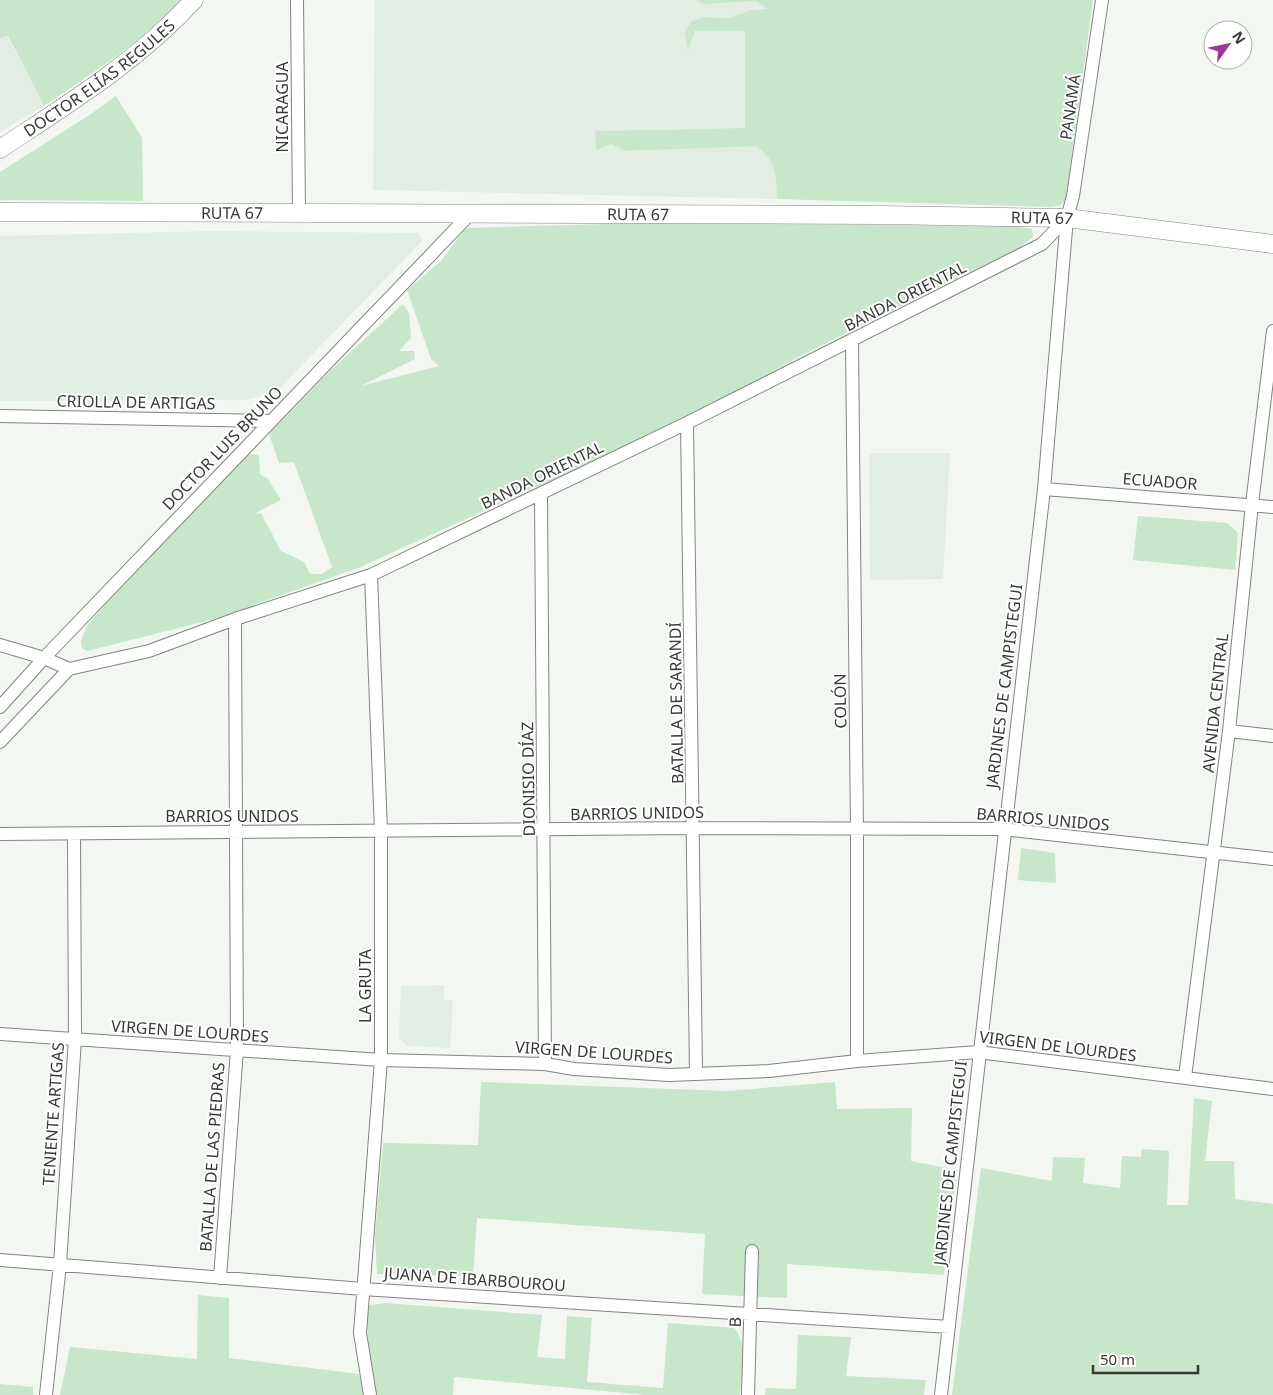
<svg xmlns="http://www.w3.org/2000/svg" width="1273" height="1395" viewBox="0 0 1273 1395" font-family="'Noto Sans',sans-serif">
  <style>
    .built { fill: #e2ede3 }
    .green { fill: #c7e6ca }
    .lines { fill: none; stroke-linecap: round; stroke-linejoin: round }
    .street-casing { stroke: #808580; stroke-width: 14 }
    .secondary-casing { stroke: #808580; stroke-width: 19 }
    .street { stroke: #fff; stroke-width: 12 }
    .secondary { stroke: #fff; stroke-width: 18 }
    .labels { text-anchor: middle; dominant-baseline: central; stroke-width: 4; stroke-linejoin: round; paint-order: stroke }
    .street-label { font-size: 16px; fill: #373937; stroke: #fff }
  </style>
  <rect width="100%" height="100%" fill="#f2f7f2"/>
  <path class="built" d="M375 0H696L704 4 756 1 767 9 751 11 730 18 706 17 695 31H745V128L595 131 596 150 611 144 626 151 757 145 770 157 776 172 777 199 373 190Z
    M7 36 44 106 0 132V38Z
    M215 231 419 233 422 241 278 390 247 400 0 401V236Z
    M869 453H950L943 579 870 580Z
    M444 985V1000H453L450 1048 407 1046 399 1037 401 986Z"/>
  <path class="green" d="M0 0H181C141 43 92 73 44 106L8 36 0 38Z
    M696 0H1093L1066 199 1061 205 1050 207 777 199C776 173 777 163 757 146L625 151 611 144 596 150 595 131 745 128V31H695L688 49 685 32 692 21 706 17 730 18 751 10 767 9 756 1 704 4Z
    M116 96 142 138 143 201 0 200V172L91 114Z
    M643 223 1015 226 1032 229 1033 237 1019 248 802 355 678 423 358 568 214 619 87 651 82 648 81 641 87 626 133 571 249 454 259 455 260 474 268 479 281 500 254 514 261 513 281 551 304 562 310 574H322L332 567 294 462 279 463 269 434 330 371 403 304 409 313 411 338 399 351H414L415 359 361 386 439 366 431 359 407 290 441 261 463 231 468 228Z
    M1138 516 1227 523 1238 533 1235 570 1133 560Z
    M1021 848 1055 853 1056 883 1018 880Z
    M481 1082 727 1091 835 1082 837 1109 912 1108 911 1161 957 1170 944 1275 787 1264V1298L702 1294 705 1234 477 1218 473 1276 377 1274 375 1236 383 1143 478 1145Z
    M1194 1098 1212 1101 1205 1161H1234L1235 1199 1273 1204V1395H952L981 1168 1052 1181 1053 1157 1085 1158 1083 1183 1120 1188 1122 1156 1141 1157 1142 1149 1169 1151 1167 1205H1188Z
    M198 1295 229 1298V1358L359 1374 364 1395H60L70 1347 197 1359Z
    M386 1303 542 1315 537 1357 565 1359 567 1316 592 1318 587 1382 663 1388 668 1323 734 1328C749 1343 741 1376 740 1395H646L454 1377 453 1395H376L371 1381 366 1308 369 1305Z
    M798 1335 851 1337 846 1376 926 1380 924 1395H765L766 1388 796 1389Z
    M0 1384 33 1387V1395H0Z"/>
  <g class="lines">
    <defs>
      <path id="street" d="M297 0 299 214
        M852 341 857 830V1061
        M0 416 271 421
        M687 423 696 1073
        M1044 489 1273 507
        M541 494 545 1064
        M0 645 44 658 69 669 149 651 235 619 371 575 687 423 1042 244 1067 218
        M0 707 44 658 470 214
        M1229 731 1273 736
        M0 742 69 669
        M0 834 694 828 1003 829 1273 859
        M0 1034 381 1060 545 1064 574 1069 669 1075 769 1071 857 1061 978 1052 1273 1089
        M1185 1077 1229 731 1252 504 1273 331
        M0 1260 363 1289 949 1327
        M220 1278 237 1050 235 619
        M46 1395 60 1264 75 1039 74 834
        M370 1395 360 1333 381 1060V831L371 575
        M748 1395 752 1251
        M941 1395 1044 489 1067 218 1073 196 1102 0"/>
      <g id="secondary">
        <path id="s1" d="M0 149C68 104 138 61 194 0"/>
        <path id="s2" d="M0 212 880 215 1067 218 1273 244"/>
      </g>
    </defs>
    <use href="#street" class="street-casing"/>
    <use href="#secondary" class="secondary-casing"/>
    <use href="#street" class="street"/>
    <use href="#secondary" class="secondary"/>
  </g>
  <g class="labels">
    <g class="street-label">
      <text stroke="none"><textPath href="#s1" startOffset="122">DOCTOR ELÍAS REGULES</textPath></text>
      <text transform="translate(282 107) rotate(-90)">NICARAGUA</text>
      <text transform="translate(1070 107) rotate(-82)">PANAMÁ</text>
      <text stroke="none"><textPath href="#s2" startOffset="232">RUTA 67</textPath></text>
      <text stroke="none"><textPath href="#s2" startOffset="638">RUTA 67</textPath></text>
      <text stroke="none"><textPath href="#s2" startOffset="1042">RUTA 67</textPath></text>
      <text transform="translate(905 296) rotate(-27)">BANDA ORIENTAL</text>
      <text transform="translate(136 402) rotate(1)">CRIOLLA DE ARTIGAS</text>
      <text transform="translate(222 448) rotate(-46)">DOCTOR LUIS BRUNO</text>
      <text transform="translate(542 475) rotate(-26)">BANDA ORIENTAL</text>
      <text transform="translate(1160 481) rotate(4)">ECUADOR</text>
      <text transform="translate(1004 686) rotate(-83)">JARDINES DE CAMPISTEGUI</text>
      <text transform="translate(840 701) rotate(-91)">COLÓN</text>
      <text transform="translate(676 703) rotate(-91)">BATALLA DE SARANDÍ</text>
      <text transform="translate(1215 703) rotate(-84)">AVENIDA CENTRAL</text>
      <text transform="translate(528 779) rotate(-91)">DIONISIO DÍAZ</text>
      <text transform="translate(637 813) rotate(-1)">BARRIOS UNIDOS</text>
      <text x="232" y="816">BARRIOS UNIDOS</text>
      <text transform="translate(1043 819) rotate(5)">BARRIOS UNIDOS</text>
      <text transform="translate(365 986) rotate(-90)">LA GRUTA</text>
      <text transform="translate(190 1031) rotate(4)">VIRGEN DE LOURDES</text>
      <text transform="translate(1058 1046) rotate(7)">VIRGEN DE LOURDES</text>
      <text transform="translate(594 1052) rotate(4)">VIRGEN DE LOURDES</text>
      <text transform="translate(53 1114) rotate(-86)">TENIENTE ARTIGAS</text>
      <text transform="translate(212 1157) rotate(-86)">BATALLA DE LAS PIEDRAS</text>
      <text transform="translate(950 1163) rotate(-84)">JARDINES DE CAMPISTEGUI</text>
      <text transform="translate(475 1279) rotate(4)">JUANA DE IBARBOUROU</text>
      <text transform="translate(735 1322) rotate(-88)">B</text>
    </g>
  </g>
  <g transform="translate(1228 45) rotate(57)"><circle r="24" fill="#ffffff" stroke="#afb0af"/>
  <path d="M0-4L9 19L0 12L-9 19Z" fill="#9e389d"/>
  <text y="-8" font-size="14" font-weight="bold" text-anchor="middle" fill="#373937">N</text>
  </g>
  <path d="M1093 1365v8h105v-8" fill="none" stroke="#373937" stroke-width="2.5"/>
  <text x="1100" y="1365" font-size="15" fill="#373937" stroke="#ffffff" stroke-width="4" paint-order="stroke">50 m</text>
</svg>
